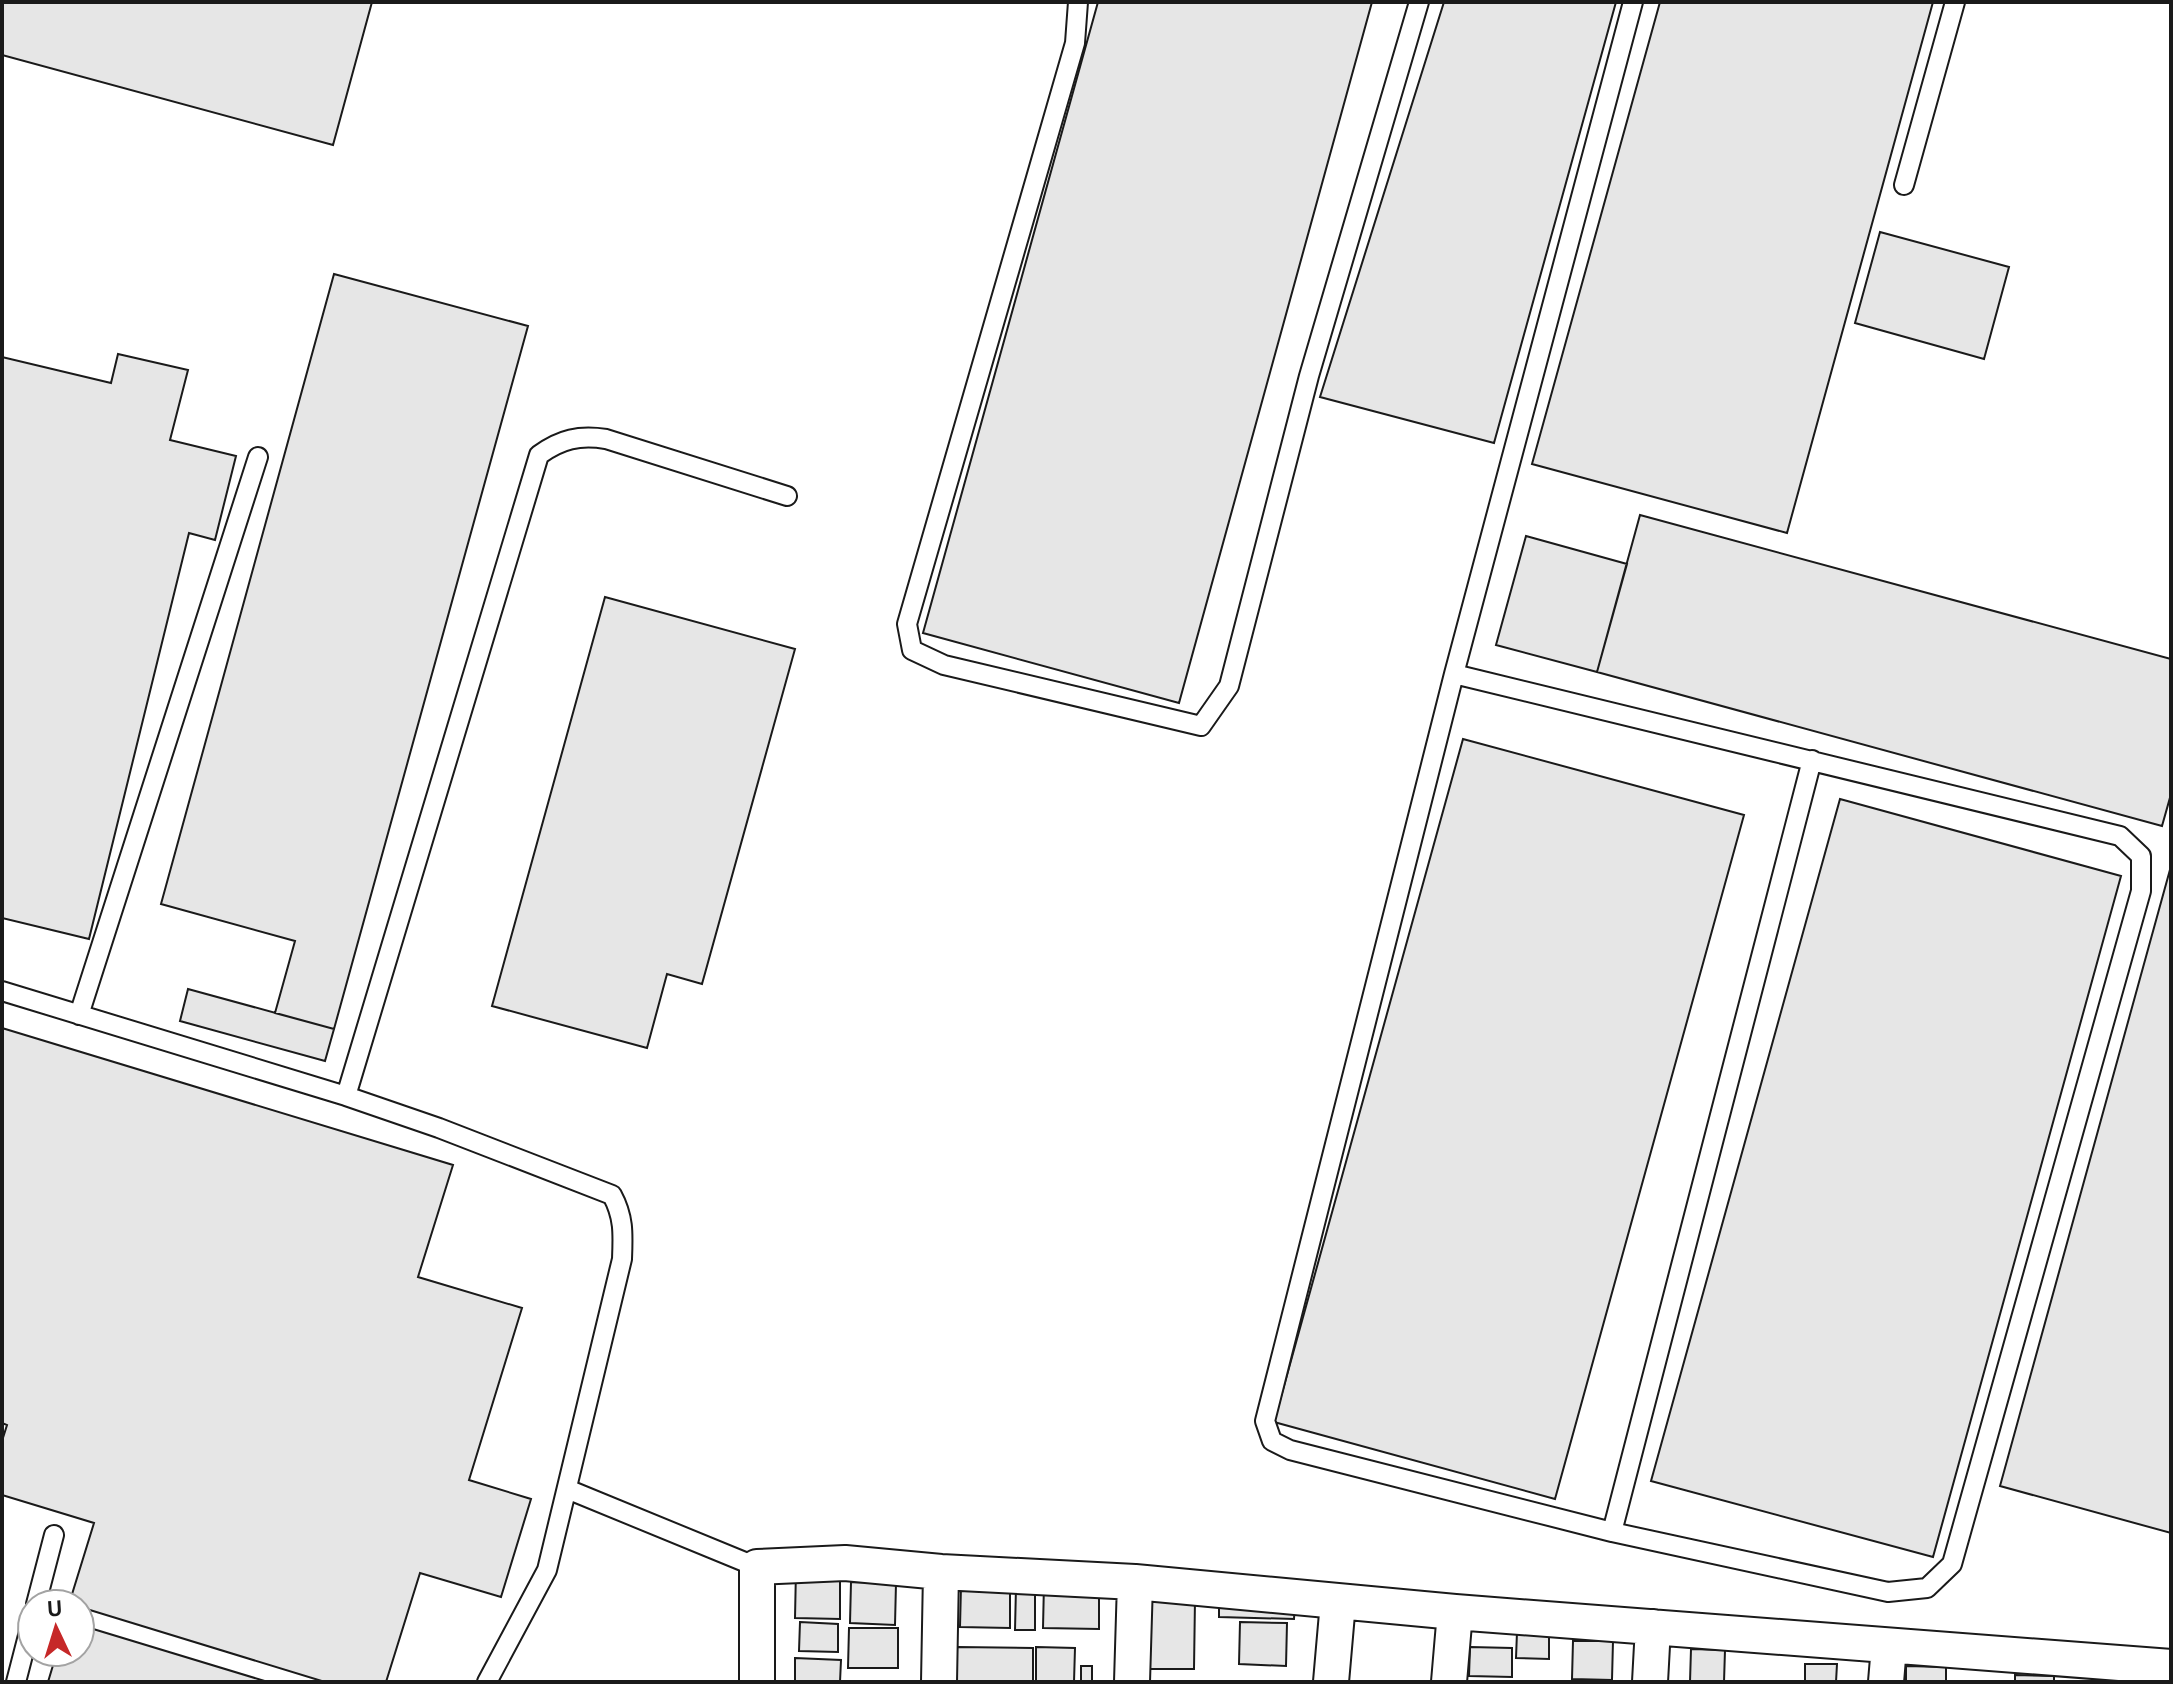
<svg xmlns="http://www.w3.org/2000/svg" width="2173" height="1684" viewBox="0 0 2173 1684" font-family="Ubuntu,sans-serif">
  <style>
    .building { fill: #e6e6e6; stroke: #1a1a1a; stroke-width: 2 }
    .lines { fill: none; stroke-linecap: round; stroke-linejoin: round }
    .lane-casing { stroke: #1a1a1a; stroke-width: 22 }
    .street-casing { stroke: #1a1a1a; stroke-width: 38 }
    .lane { stroke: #fff; stroke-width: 18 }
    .street { stroke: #fff; stroke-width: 34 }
  </style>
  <rect width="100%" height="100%" fill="#fff"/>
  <path class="building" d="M2 2H372L333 145 2 55Z
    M1098 2H1372L1179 703 923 633Z
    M1444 2H1616L1494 443 1320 397Z
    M1660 2H1933L1787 533 1532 464Z
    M1880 232 2009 267 1984 359 1855 323Z
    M334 274 528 326 334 1029 275 1013 295 941 161 904Z
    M118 354 188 370 170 440 236 456 215 540 189 533 89 939 2 918V357L111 383Z
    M1640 515 2171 659V794L2162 826 1597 672Z
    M1526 536 1627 564 1597 672 1496 645Z
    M605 597 795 649 702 984 667 974 647 1048 492 1006Z
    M1463 739 1744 815 1555 1499 1274 1422Z
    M1840 799 2121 876 1933 1557 1651 1481Z
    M2171 866V1533L2000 1486Z
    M188 989 334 1029 325 1061 180 1021Z
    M2 1028 453 1165 418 1277 522 1308 469 1480 531 1499 501 1597 420 1573 386 1682H325L80 1607V1604H69L94 1523 2 1495V1441L7 1425 2 1423Z
    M796 1569 840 1570V1619L795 1618Z
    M851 1582 896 1583 895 1625 850 1623Z
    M1044 1583 1099 1584V1629L1043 1628Z
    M961 1586H1010V1628L960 1627Z
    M1016 1587H1035V1630H1015Z
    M1148 1598 1195 1599 1194 1669H1147Z
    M1219 1601 1295 1602 1294 1619 1219 1617Z
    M800 1622 838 1624V1652L799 1651Z
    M1240 1622 1287 1623 1286 1666 1239 1664Z
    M80 1625 268 1682H48L57 1652H80Z
    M849 1628H898V1668H848Z
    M1517 1632 1549 1633V1659L1516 1658Z
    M1573 1641H1613L1612 1680 1572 1679Z
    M957 1647 1033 1648V1682H956Z
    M1036 1647 1075 1648 1074 1682H1036Z
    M1470 1647 1512 1648V1677L1469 1676Z
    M1691 1649 1725 1650 1724 1682H1690Z
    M795 1658 841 1660 840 1682H795Z
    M1805 1664H1837L1836 1682H1805Z
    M1081 1666H1092V1682H1081Z
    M1906 1666 1946 1667V1682H1906Z
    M2015 1675 2054 1676V1682H2015Z"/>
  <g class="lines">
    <defs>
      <path id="lane" d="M1078 2 1075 43 907 624 912 650 944 665 1201 726 1229 686 1309 376 1419 2
        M1904 185 1955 2
        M1454 674 2120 836 2141 856V891L1952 1564 1927 1588 1888 1592 1612 1532 1290 1450 1272 1441 1265 1421 1454 674 1633 2
        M2 991 346 1096 439 1128 612 1195C624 1217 623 1234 622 1259L547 1570 487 1682
        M79 1015 258 457
        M346 1096 539 455C561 439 579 435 606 439L787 496
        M567 1489 757 1567
        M1612 1532 1812 760
        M36 1604 54 1535
        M16 1682 32 1620"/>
      <path id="street" d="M757 1682V1567L845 1563 941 1572 1135 1582 1455 1612 2171 1667
        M939 1682 941 1572
        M1132 1682 1135 1582
        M1331 1682 1338 1602
        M1449 1682 1455 1612
        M1650 1682 1653 1627
        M1886 1682 1889 1646"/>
    </defs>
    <use href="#lane" class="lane-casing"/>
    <use href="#street" class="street-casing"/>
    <use href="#lane" class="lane"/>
    <use href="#street" class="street"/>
  </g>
  <rect width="2173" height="1684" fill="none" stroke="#1a1a1a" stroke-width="8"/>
  <g transform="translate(56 1628) rotate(356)"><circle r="38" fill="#ffffff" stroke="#a3a3a3" stroke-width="2"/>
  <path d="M0-6L14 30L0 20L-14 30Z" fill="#c62828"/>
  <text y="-12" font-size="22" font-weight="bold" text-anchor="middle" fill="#1a1a1a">U</text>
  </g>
</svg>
